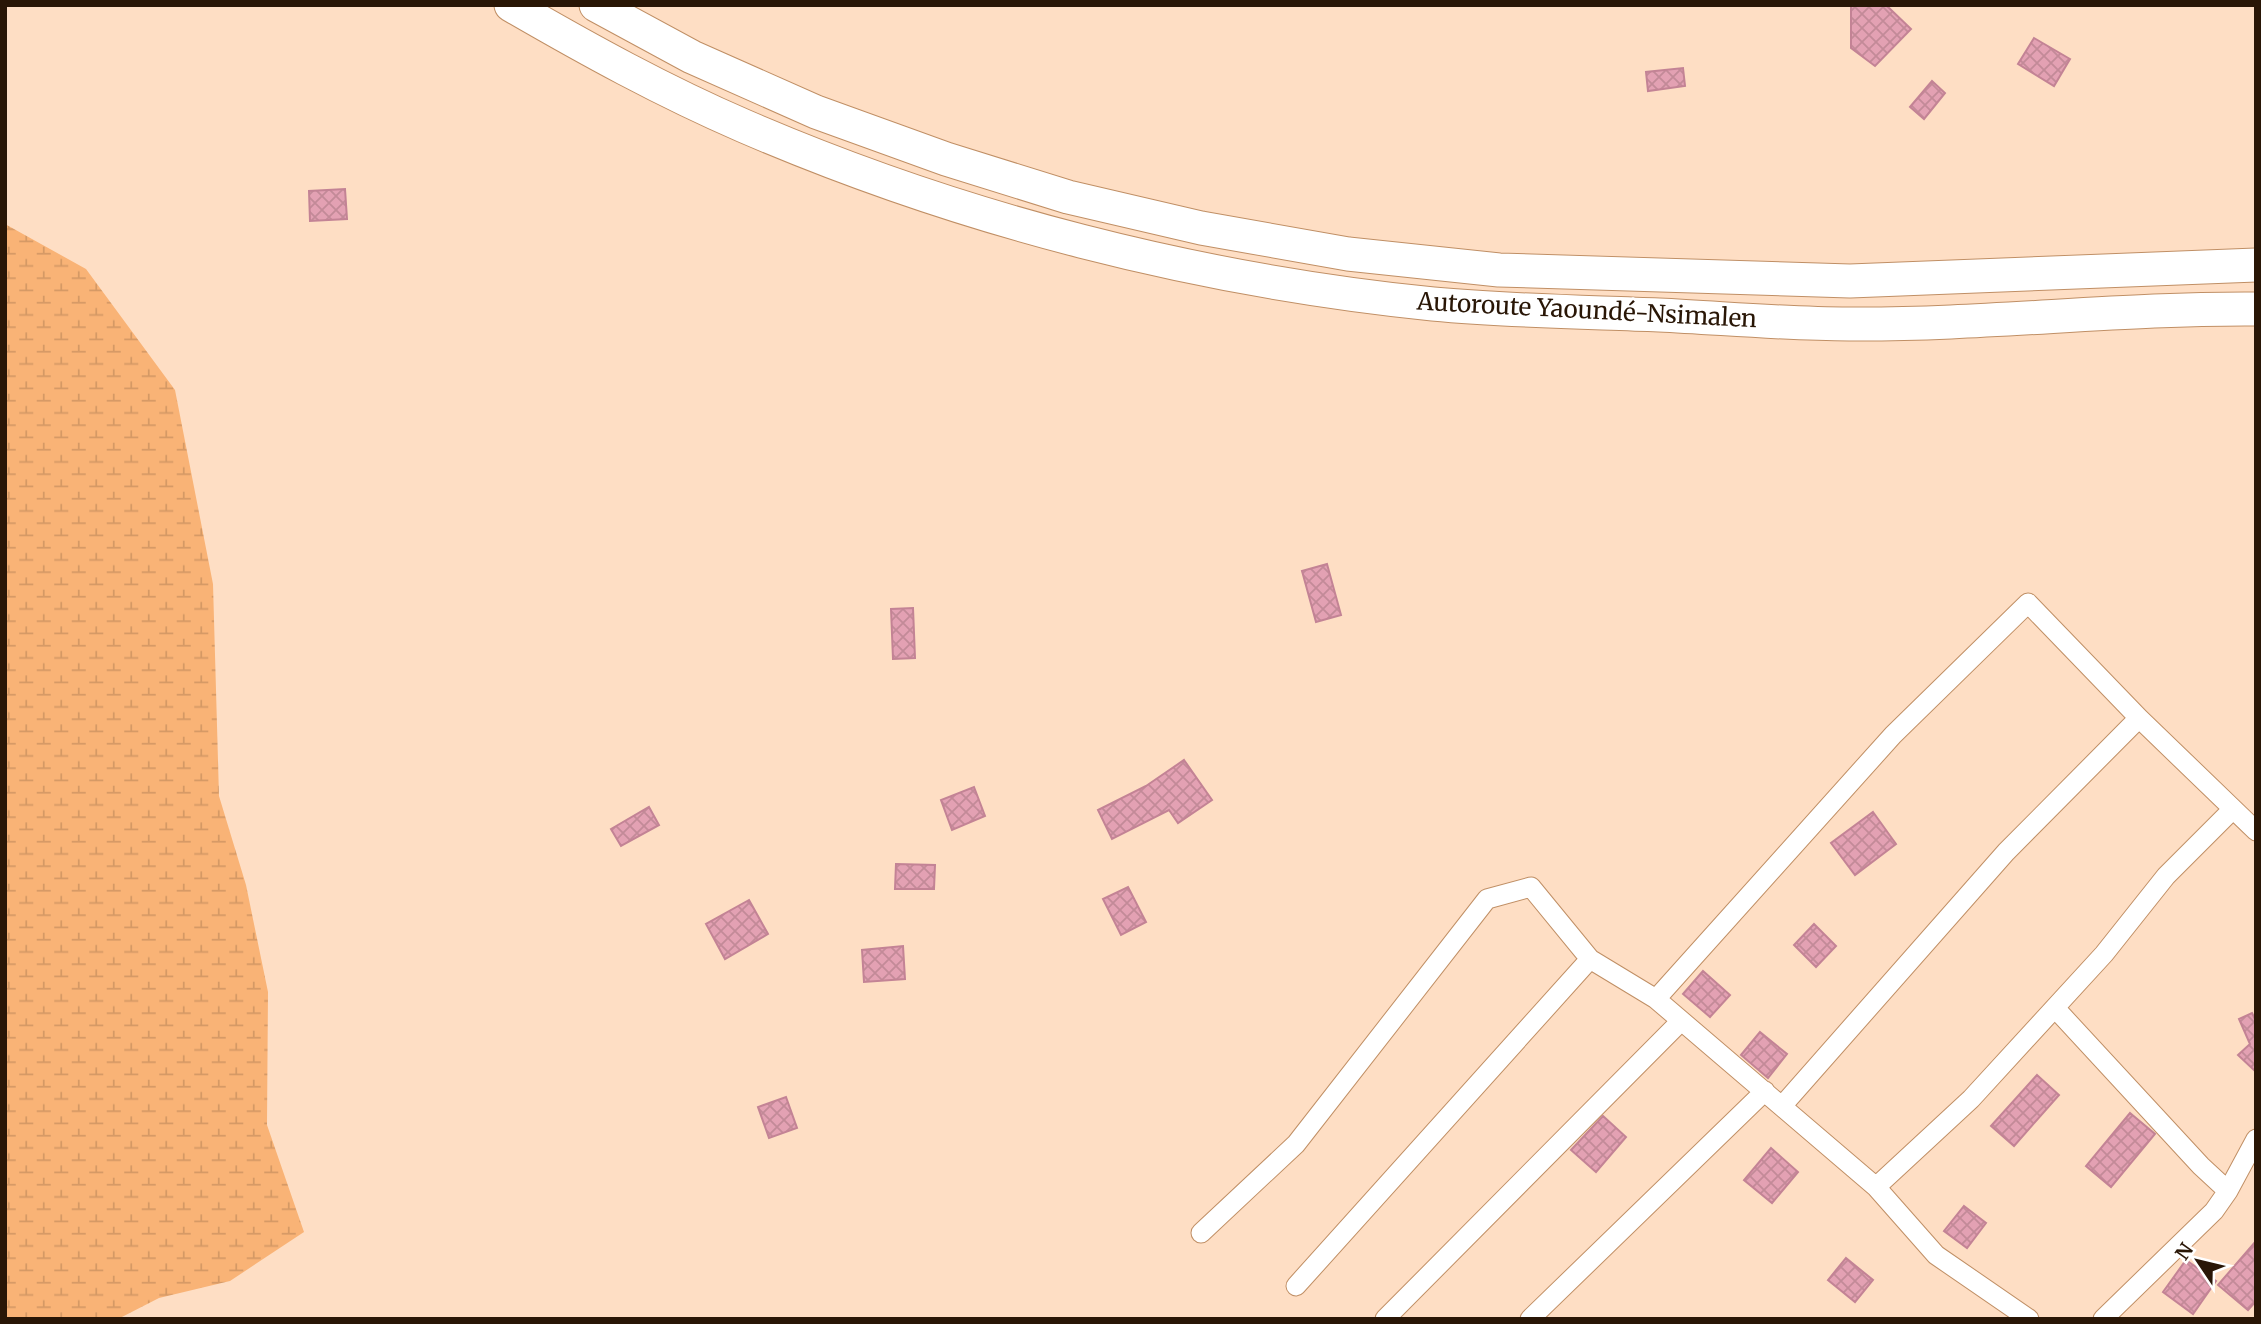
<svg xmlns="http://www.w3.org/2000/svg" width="2261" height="1324" viewBox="0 0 2261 1324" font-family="Merriweather,serif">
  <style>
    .wetland { fill: url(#wetland-marsh) }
    .building { fill: url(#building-cross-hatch); stroke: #c38395; stroke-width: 2 }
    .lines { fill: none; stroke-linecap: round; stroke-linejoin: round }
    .minor-casing { stroke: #c08f65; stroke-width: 21 }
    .motorway-casing { stroke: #c08f65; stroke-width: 35 }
    .minor { stroke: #fff; stroke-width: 19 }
    .motorway { stroke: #fff; stroke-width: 33 }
    .labels { text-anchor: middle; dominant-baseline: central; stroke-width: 5; stroke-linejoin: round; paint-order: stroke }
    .street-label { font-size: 24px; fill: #291606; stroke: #fff }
  </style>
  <defs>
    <pattern id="wetland-marsh" width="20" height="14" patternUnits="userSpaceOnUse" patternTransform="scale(1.75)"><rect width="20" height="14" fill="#f9b376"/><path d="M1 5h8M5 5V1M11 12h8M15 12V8" fill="none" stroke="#d59965"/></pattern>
    <pattern id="building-cross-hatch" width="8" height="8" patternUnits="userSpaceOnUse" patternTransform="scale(1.75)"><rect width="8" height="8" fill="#e3a1b3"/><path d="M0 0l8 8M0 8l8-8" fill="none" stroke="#c38a98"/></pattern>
  </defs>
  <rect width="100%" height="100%" fill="#fedec4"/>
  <path class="wetland" d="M5 224 86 269 175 390 213 584 219 796 246 885 268 992 267 1125 304 1232 230 1281 159 1298 118 1319H5Z"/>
  <path class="building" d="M1851 5H1886L1911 29 1875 66 1851 48Z
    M2034 38 2070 59 2054 86 2018 64Z
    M1683 68 1685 86 1648 91 1646 72Z
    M1932 81 1945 93 1924 119 1910 107Z
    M345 189 347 219 310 221 309 191Z
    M1327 564 1341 615 1316 622 1302 571Z
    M913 608 915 658 893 659 891 609Z
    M1184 760 1212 800 1178 823 1169 810 1112 839 1098 810 1146 786Z
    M974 787 985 816 952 830 941 800Z
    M649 807 659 825 621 846 611 829Z
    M1873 812 1896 844 1855 875 1831 843Z
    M896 864 935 865 934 889H895Z
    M1128 887 1146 922 1121 935 1103 899Z
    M749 900 768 934 725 959 706 924Z
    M1814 924 1836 946 1816 967 1794 945Z
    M903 946 905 979 864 982 862 950Z
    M1703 971 1730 995 1710 1017 1683 994Z
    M2252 1013 2256 1021V1072L2238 1055 2250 1044 2239 1019Z
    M1760 1032 1787 1054 1768 1078 1741 1055Z
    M2037 1075 2059 1095 2014 1146 1991 1126Z
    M786 1097 797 1128 769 1138 758 1107Z
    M2130 1113 2155 1134 2111 1187 2086 1166Z
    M1603 1116 1626 1137 1596 1172 1571 1150Z
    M1771 1148 1798 1172 1772 1203 1744 1180Z
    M1964 1206 1986 1223 1967 1248 1944 1231Z
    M2256 1241V1301L2248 1310 2218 1285Z
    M1846 1258 1873 1280 1855 1302 1828 1280Z
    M2186 1260 2216 1281 2193 1314 2163 1292Z"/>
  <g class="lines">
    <defs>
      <path id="minor" d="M1656 999 1893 735 2028 603 2139 718 2256 831
        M2055 1008 2201 1166 2228 1191
        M1782 1106 2006 852 2139 718
        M1876 1187 1971 1099 2104 954 2166 876 2233 809
        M1201 1233 1296 1144 1487 899 1531 887 1590 959 1656 999 1876 1187 1936 1255 2029 1319
        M1296 1286 1590 959
        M1385 1319 1681 1021
        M1530 1319 1765 1091
        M2103 1319 2214 1211 2228 1191 2256 1139"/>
      <path id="motorway" d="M511 5C587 49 663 91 744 126 962 220 1197 280 1433 304 1509 311 1584 312 1659 315 1722 318 1786 324 1849 324 1985 325 2120 308 2256 309
        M596 5 692 57 816 112 946 159 1068 197 1201 228 1348 254 1499 270 1850 281 2256 265"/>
    </defs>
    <use href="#minor" class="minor-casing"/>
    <use href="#motorway" class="motorway-casing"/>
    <use href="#minor" class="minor"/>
    <use href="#motorway" class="motorway"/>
  </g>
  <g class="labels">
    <g class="street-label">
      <text transform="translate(1587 310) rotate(3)">Autoroute Yaoundé-Nsimalen</text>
    </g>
  </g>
  <rect width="2261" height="1324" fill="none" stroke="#291606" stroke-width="14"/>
  <g transform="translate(2198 1261) rotate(305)" stroke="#ffffff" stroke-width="5" paint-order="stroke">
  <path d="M0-5L12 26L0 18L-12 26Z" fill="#291606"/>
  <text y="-10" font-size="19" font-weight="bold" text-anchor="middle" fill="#291606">N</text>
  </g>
</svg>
